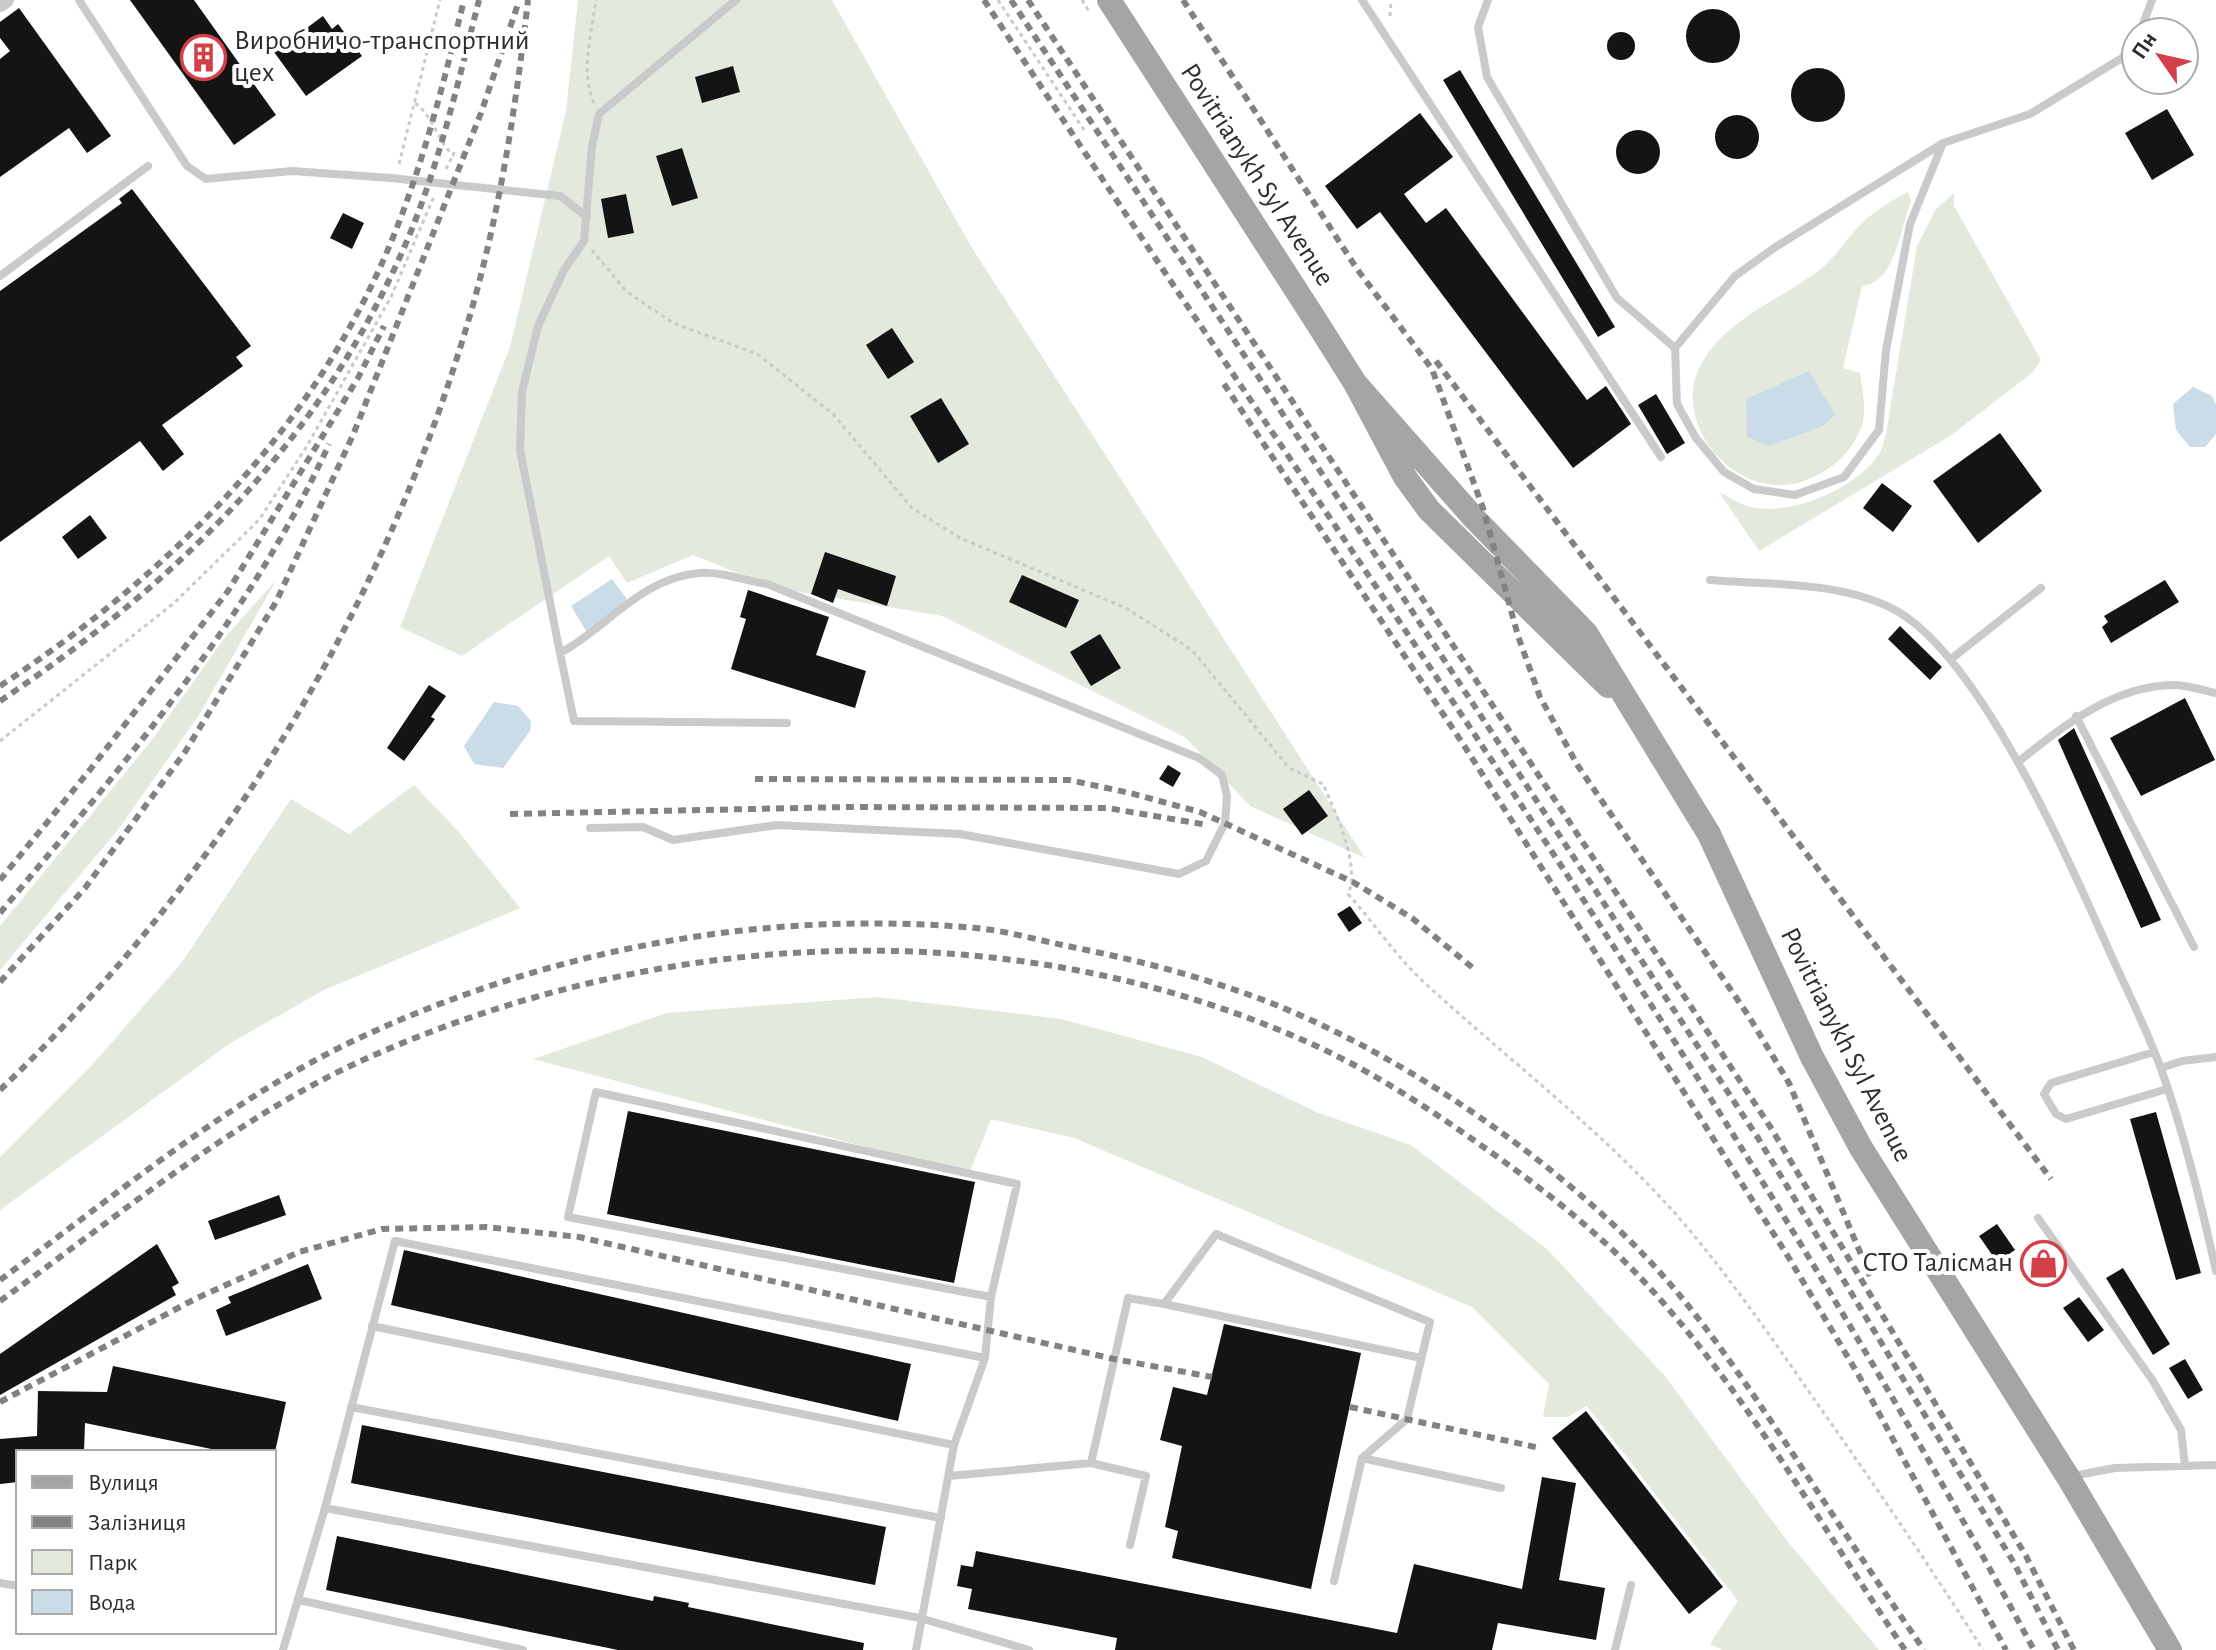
<svg xmlns="http://www.w3.org/2000/svg" width="2216" height="1650" viewBox="0 0 2216 1650" font-family="'Alegreya Sans',sans-serif">
  <style>
    .green { fill: #e3e9dc }
    .water { fill: #cadce8 }
    .building { fill: #141414 }
    .lines { fill: none; stroke-linecap: round; stroke-linejoin: round }
    .path { stroke: #cacaca; stroke-width: 3; stroke-dasharray: 4 4; stroke-linecap: butt }
    .lane { stroke: #cacaca; stroke-width: 8 }
    .street { stroke: #cacaca; stroke-width: 16 }
    .primary { stroke: #a5a5a5; stroke-width: 24 }
    .rail { stroke: #828282; stroke-width: 6; stroke-dasharray: 8 6; stroke-linecap: butt }
    .labels { text-anchor: middle; dominant-baseline: central; stroke-width: 8; stroke-linejoin: round; paint-order: stroke }
    .poi-label { font-size: 28px; fill: #2d2d2d; stroke: #fff; text-anchor: start }
    .street-label { font-size: 28px; fill: #2d2d2d; stroke: #fff }
  </style>
  <rect width="100%" height="100%" fill="#fff"/>
  <path class="green" d="M578 0H832L972 248 1365 858 1250 806 1186 738 942 616 775 588 693 555 627 583 609 556 462 656 400 627 510 347 566 111Z
    M1908 192 1911 201C1901 227 1895 283 1862 286L1843 368 1860 373C1862 388 1866 406 1863 422 1859 438 1846 456 1832 466 1818 476 1799 485 1782 485 1722 487 1670 414 1703 361 1729 318 1779 300 1817 272 1834 259 1844 242 1858 227 1873 212 1889 202 1908 192Z
    M1954 193V206L2041 360 2032 373 1950 436 1759 551 1719 492C1728 496 1737 503 1747 506 1787 518 1853 490 1877 457 1882 451 1884 441 1886 434L1917 246 1936 209Z
    M277 579 199 715 117 831 0 970V926L151 741 226 636Z
    M414 785 458 831 520 908 324 990 232 1042 0 1210V1157L91 1066 182 962 291 799 349 834Z
    M877 997 1061 1019 1202 1057 1316 1112 1411 1145 1547 1249 1664 1375 1788 1542 1879 1650H1722L1710 1644 1738 1601 1587 1406 1568 1417H1543L1549 1384 1472 1307 1074 1138 991 1119 969 1174 533 1059 667 1013Z"/>
  <path class="water" d="M1809 371 1835 414 1823 426 1769 446 1747 437 1746 399Z
    M2193 387 2212 396 2216 405V434L2205 447H2190L2176 430 2173 404Z
    M612 579 629 602 586 631 571 606Z
    M494 702 518 706 531 721 530 731 503 768 474 764 464 746Z"/>
  <path class="building" d="M130 0H194L276 115 234 145Z
    M19 8 111 136 87 153 69 128 0 177V59L10 51 0 38V22Z
    M1686 36a27 27 0 1 1 54 0a27 27 0 1 1-54 0Z
    M323 16 332 29 338 24 362 56 306 96 274 52Z
    M1607 46a14 14 0 1 1 28 0a14 14 0 1 1-28 0Z
    M733 66 740 92 702 103 695 77Z
    M1791 95a27 27 0 1 1 54 0a27 27 0 1 1-54 0Z
    M1460 70 1615 327 1598 337 1443 80Z
    M2167 109 2194 155 2152 180 2125 133Z
    M1420 113 1453 157 1404 194 1426 223 1446 208 1587 400 1606 386 1631 424 1573 468 1380 212 1357 229 1325 186Z
    M1715 137a22 22 0 1 1 44 0a22 22 0 1 1-44 0Z
    M1616 152a22 22 0 1 1 44 0a22 22 0 1 1-44 0Z
    M682 148 698 198 672 206 656 156Z
    M132 189 251 346 236 357 243 366 162 425 184 454 163 471 140 441 0 542V291L122 203 119 199Z
    M626 194 634 233 608 238 601 199Z
    M343 213 364 223 352 249 330 238Z
    M892 328 914 362 888 379 866 345Z
    M1656 394 1685 443 1667 454 1638 405Z
    M941 398 969 444 938 463 910 416Z
    M2000 433 2042 491 1978 543 1933 481Z
    M1882 483 1912 506 1893 532 1863 508Z
    M90 515 107 538 78 559 62 537Z
    M825 552 896 576 887 606 838 589 833 603 811 594Z
    M1022 575 1079 600 1066 628 1009 602Z
    M2165 580 2179 602 2111 643 2102 627 2108 622 2104 616Z
    M748 590 829 617 816 655 866 671 855 708 731 669 746 619 740 617Z
    M1900 626 1942 667 1930 680 1888 639Z
    M1100 634 1121 668 1091 686 1070 652Z
    M429 685 446 696 431 717 435 719 404 761 387 748Z
    M2185 698 2215 760 2141 796 2110 738Z
    M2074 728 2161 920 2141 928 2058 740Z
    M1168 765 1181 773 1173 787 1159 779Z
    M1309 790 1328 816 1302 835 1283 809Z
    M1350 906 1362 923 1349 932 1337 914Z
    M628 1111 975 1182 954 1283 607 1214Z
    M2156 1112 2201 1273 2176 1280 2130 1119Z
    M279 1195 286 1215 215 1240 208 1221Z
    M1997 1224 2015 1250 1997 1262 1979 1236Z
    M157 1244 179 1283 172 1287 176 1295 0 1395V1354Z
    M404 1250 911 1364 898 1421 391 1305Z
    M308 1264 322 1299 226 1336 216 1310 231 1303 228 1297Z
    M2123 1268 2170 1344 2153 1355 2106 1278Z
    M2079 1297 2104 1330 2088 1342 2063 1308Z
    M1224 1324 1361 1353 1311 1589 1172 1558 1178 1531 1165 1527 1182 1446 1160 1440 1173 1387 1207 1395Z
    M2185 1359 2203 1390 2188 1399 2169 1368Z
    M113 1366 286 1402 275 1452H226L85 1423 84 1452H18V1482L0 1484V1439L37 1436 38 1391 107 1392Z
    M1586 1411 1723 1587 1689 1614 1552 1438Z
    M362 1425 886 1527 875 1585 351 1483Z
    M1542 1477 1576 1483 1559 1580 1605 1588 1596 1640 1498 1623 1492 1650H1115L1117 1638 968 1609 972 1589 957 1586 961 1565 973 1567 976 1551 1397 1633 1414 1564 1522 1589Z
    M337 1536 653 1601 654 1596 689 1603 688 1607 864 1643 863 1650H618L326 1590Z"/>
  <g class="lines">
    <path class="path" d="M998 0 1086 133
      M1082 0 1090 13
      M1390 16 1391 0
      M415 103C434 117 437 141 453 155L456 149
      M594 103C580 74 592 31 596 0
      M399 164 440 0
      M446 169 453 155
      M592 250 627 292 673 323 757 354 833 414 912 508 960 538 1126 608 1192 650 1289 768 1323 784C1335 812 1361 865 1348 894 1375 924 1396 957 1427 985 1511 1062 1605 1133 1680 1219 1729 1276 1771 1337 1814 1399 1872 1481 1929 1565 1983 1650
      M0 741 174 603 259 520 307 446 391 297 435 194"/>
    <path class="lane" d="M79 0 187 166 206 179 292 171 391 178 560 196 587 217
      M1362 0 1661 457
      M1488 0 1478 27 1487 77 1617 298 1675 348
      M2140 32 2152 0
      M1943 143 1910 224 1886 350 1879 430 1844 477 1795 495 1754 489 1724 472 1696 438 1677 404 1675 348 1735 276 1777 246 1943 143 2030 114 2122 58 2136 38
      M0 276 148 166
      M1710 580C1770 585 1841 581 1895 610 1981 657 2071 865 2111 955 2128 992 2146 1028 2160 1066 2184 1132 2201 1202 2216 1271
      M560 653 574 721 787 723
      M1951 659 2041 588
      M2076 716 2194 947
      M2018 762C2062 727 2112 686 2173 685 2187 685 2202 690 2216 693
      M590 828 643 827 673 840 777 825 960 834 1179 874 1206 861 1225 823 1227 796 1222 775 1199 758 767 584C746 581 720 571 699 573 641 578 608 627 560 653L520 450 522 392 538 326 564 270 584 241 592 146 599 114 736 0
      M2154 1052 2051 1083 2044 1094 2056 1114 2066 1119 2167 1089
      M2161 1068 2182 1061 2216 1057
      M2038 1218 2153 1381 2181 1430 2185 1466
      M1164 1304 1421 1358
      M372 1326 954 1445
      M351 1407 941 1518
      M1362 1458 1501 1488
      M1091 1463 1146 1476 1130 1545
      M949 1476 1091 1463 1128 1298 1164 1304 1216 1234 1430 1322 1407 1419 1362 1458 1334 1581
      M2073 1476 2115 1468 2216 1465
      M325 1508 920 1618 1029 1650
      M0 1583 18 1586
      M299 1600 523 1650
      M283 1650 325 1508 395 1241 985 1358
      M916 1650 954 1445 985 1358 991 1297 1017 1184 596 1092 568 1217 991 1297
      M1615 1650 1631 1585"/>
    <path class="street" d="M0 4 6 0"/>
    <path class="primary" d="M1109 0 1316 321 1355 383 1405 477 1429 510 1608 686
      M1355 383 1474 518 1586 633 1709 834 1812 1057 1861 1148 2068 1477 2170 1650"/>
    <path class="rail" d="M984 0C1341 545 1725 1075 2034 1650
      M1011 0 1758 1138 2014 1563 2058 1650
      M1028 0 1771 1128 2026 1556 2074 1650
      M1183 0 1357 269 1432 369 1483 508 1518 636 1540 697 1578 766 1748 1015 1789 1083 1870 1276
      M1436 361 2051 1179
      M1224 384 1465 747 1789 1258 1859 1376 2006 1650
      M0 686C164 578 307 437 386 254 421 173 443 86 464 0
      M0 701C172 586 311 452 398 261 436 179 457 87 479 0
      M755 779 1069 780 1130 793 1200 812 1353 882 1412 918 1473 968
      M510 814 846 807 1107 808 1208 825
      M0 880 89 771 228 591 358 378 384 326
      M0 913C122 766 250 619 329 444
      M0 982 85 888 185 752 276 602 353 435 481 113 519 1
      M0 1090C226 875 393 594 476 294 502 198 517 98 528 0
      M0 1280C114 1197 227 1101 355 1040 549 949 763 909 976 928 1007 931 1038 940 1067 946 1128 958 1188 973 1247 994 1383 1042 1542 1149 1642 1253 1701 1314 1748 1387 1795 1457 1837 1522 1880 1586 1924 1650
      M0 1301C116 1218 241 1113 372 1056 664 927 1009 910 1305 1041 1367 1068 1427 1107 1482 1146 1535 1183 1587 1223 1632 1269 1739 1379 1819 1523 1905 1650
      M0 1402 197 1298 299 1252 382 1229 486 1227 579 1237 1114 1359 1212 1377
      M1350 1407 1540 1448"/>
  </g>
  <defs>
    <symbol id="building-ring" viewBox="-11 -11 22 22"><circle r="9.5" fill="#fff" stroke="#d44049" stroke-width="1.5"/><path d="M-4-6H4V6H1V3H-1V6H-4ZM-2.5-4.3h1.7v1.8h-1.7ZM.8-4.3h1.7v1.8H.8ZM-2.5-1h1.7V.8h-1.7ZM.8-1h1.7V.8H.8Z" fill="#d44049"/></symbol>
    <symbol id="shop-ring" viewBox="-11 -11 22 22"><circle r="9.5" fill="#fff" stroke="#d44049" stroke-width="1.5"/><path d="M-5-2.5h2.3a2.7 3.5 0 0 1 5.4 0H5L5.5 6h-11ZM-1.5-2.5h3a1.5 2.3 0 0 0-3 0Z" fill="#d44049"/></symbol>
  </defs>
  <g fill-rule="evenodd">
    <use href="#building-ring" x="178" y="32" width="51" height="51"/>
    <use href="#shop-ring" x="2018" y="1238" width="51" height="51"/>
  </g>
  <g class="labels">
    <g class="poi-label">
      <text x="234" y="41">Виробничо-транспортний<tspan x="234" dy="32">цех</tspan></text>
      <text x="2013" y="1263" text-anchor="end">СТО Талісман</text>
    </g>
    <g class="street-label">
      <text transform="translate(1257 175) rotate(57)">Povitrianykh Syl Avenue</text>
      <text transform="translate(1846 1045) rotate(63)">Povitrianykh Syl Avenue</text>
    </g>
  </g>
  <rect x="16" y="1450" width="260" height="184" fill="#ffffff" stroke="#ababab" stroke-width="2"/>
  <rect x="32" y="1476" width="40" height="12" fill="#a5a5a5" stroke="#ababab" stroke-width="2"/>
  <text x="88" y="1490" font-size="24" fill="#2d2d2d">Вулиця</text>
  <rect x="32" y="1516" width="40" height="12" fill="#828282" stroke="#ababab" stroke-width="2"/>
  <text x="88" y="1530" font-size="24" fill="#2d2d2d">Залізниця</text>
  <rect x="32" y="1550" width="40" height="24" fill="#e3e9dc" stroke="#ababab" stroke-width="2"/>
  <text x="88" y="1570" font-size="24" fill="#2d2d2d">Парк</text>
  <rect x="32" y="1590" width="40" height="24" fill="#cadce8" stroke="#ababab" stroke-width="2"/>
  <text x="88" y="1610" font-size="24" fill="#2d2d2d">Вода</text>
  <g transform="translate(2160 56) rotate(304)"><circle r="38" fill="#ffffff" stroke="#ababab" stroke-width="2"/>
  <path d="M0-6L14 30L0 20L-14 30Z" fill="#d44049"/>
  <text y="-12" font-size="22" font-weight="bold" text-anchor="middle" fill="#2d2d2d">Пн</text>
  </g>
</svg>
